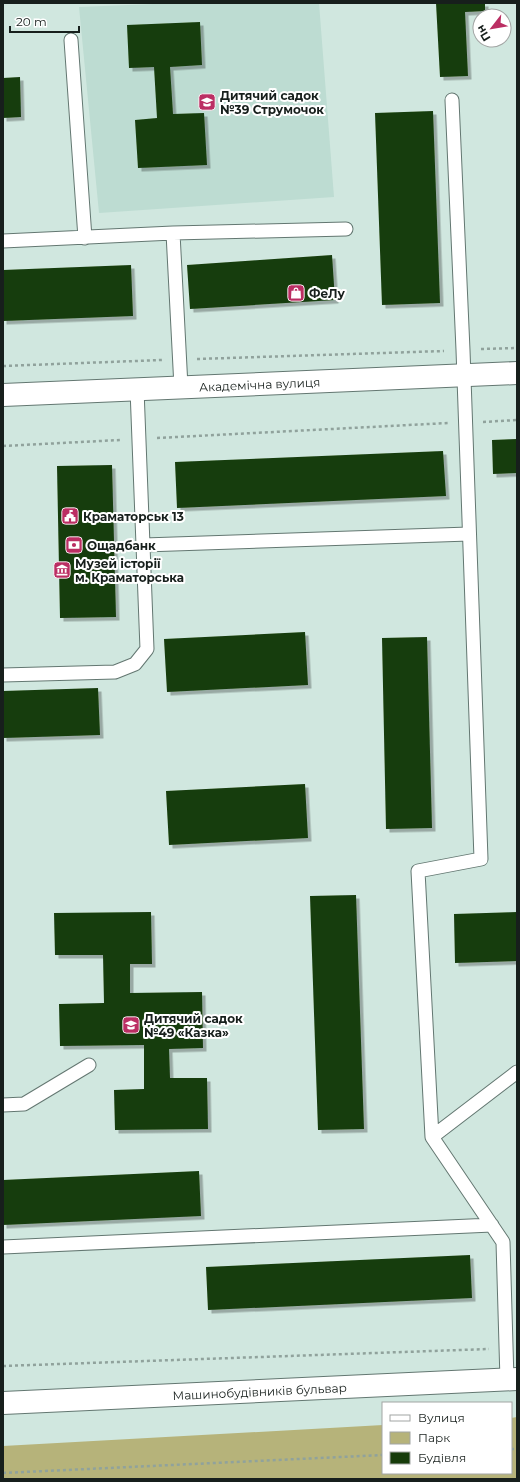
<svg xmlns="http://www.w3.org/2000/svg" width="520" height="1482" viewBox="0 0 520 1482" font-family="Montserrat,sans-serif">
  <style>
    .built { fill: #bddcd2 }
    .green { fill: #b6b37a }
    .building { fill: #163c0a; filter: url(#shadow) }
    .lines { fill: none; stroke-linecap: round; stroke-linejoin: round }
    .service-casing { stroke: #637771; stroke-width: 15 }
    .tertiary-casing { stroke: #637771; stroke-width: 24 }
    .path { stroke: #90a29c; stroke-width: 2.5; stroke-dasharray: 3 3; stroke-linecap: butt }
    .service { stroke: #fff; stroke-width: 13 }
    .tertiary { stroke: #fff; stroke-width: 22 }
    .labels { text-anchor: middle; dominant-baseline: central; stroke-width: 4; stroke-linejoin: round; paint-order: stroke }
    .poi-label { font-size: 12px; font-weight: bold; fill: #171f1c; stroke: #fff; text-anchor: start }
    .street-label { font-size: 12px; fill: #171f1c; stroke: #fff }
  </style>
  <defs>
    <filter id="shadow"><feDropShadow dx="3.5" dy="3.5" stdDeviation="0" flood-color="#0004"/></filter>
  </defs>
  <rect width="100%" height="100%" fill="#d0e7df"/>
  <path class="built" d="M178 3H319L334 197 99 213 79 7Z"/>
  <path class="green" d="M517 1417V1479H3V1446L383 1425V1473H511V1418Z"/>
  <path class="building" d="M436 3H485V11L465 12 468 76 440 77Z
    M200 22 202 65 170 67 173 114 204 113 207 165 138 168 135 120 157 118 154 67 129 68 127 25Z
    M20 77 21 117 3 118V78Z
    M433 111 440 303 382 305 375 113Z
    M332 255 335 300 190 309 187 265Z
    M131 265 133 316 3 321V270Z
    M517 439V473L493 474 492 440Z
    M443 451 446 496 177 508 175 462Z
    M112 465 116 617 60 618 57 466Z
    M305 632 308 685 167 692 164 639Z
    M427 637 432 828 386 829 382 638Z
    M98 688 100 735 3 738V691Z
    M305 784 308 838 169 845 166 791Z
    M356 895 364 1129 318 1130 310 896Z
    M151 912 152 964H130V993L202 992 203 1048 169 1049 170 1078H207L208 1129 115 1130 114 1090 144 1089V1045L60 1046 59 1004 104 1003 103 955H55L54 913Z
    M517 912V961L455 963 454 914Z
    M199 1171 201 1216 3 1225V1180Z
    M470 1255 472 1298 208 1310 206 1267Z"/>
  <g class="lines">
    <defs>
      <path id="service" d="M71 40 85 238
        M452 100 463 350 481 859 418 871 432 1137 503 1242 507 1380
        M173 233 346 229
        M3 241 173 233 181 387
        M144 545 469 534
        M3 675 115 672 135 664 147 649 137 389
        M3 1105 24 1104 89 1065
        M432 1137 517 1072
        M3 1247 492 1225"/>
      <g id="tertiary">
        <path id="s1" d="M3 395 517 373"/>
        <path id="s2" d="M3 1403 517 1379"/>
      </g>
    </defs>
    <use href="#service" class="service-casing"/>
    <use href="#tertiary" class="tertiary-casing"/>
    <path class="path" d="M481 349 517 348
      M197 359 444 351
      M3 366 162 360
      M483 422 517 420
      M157 438 448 423
      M3 446 120 440
      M3 1366 489 1349
      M511 1449H517
      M3 1473 383 1455"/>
    <use href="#service" class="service"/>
    <use href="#tertiary" class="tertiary"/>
  </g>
  <defs>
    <symbol id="school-square" viewBox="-11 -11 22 22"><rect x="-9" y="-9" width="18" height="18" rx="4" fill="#bb2e63" stroke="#fff"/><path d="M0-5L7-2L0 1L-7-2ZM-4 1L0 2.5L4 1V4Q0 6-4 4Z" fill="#fff"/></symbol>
    <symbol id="shop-square" viewBox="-11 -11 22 22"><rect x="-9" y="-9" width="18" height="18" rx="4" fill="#bb2e63" stroke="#fff"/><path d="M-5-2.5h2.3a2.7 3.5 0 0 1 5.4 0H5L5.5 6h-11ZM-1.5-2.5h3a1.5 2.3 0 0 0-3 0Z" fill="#fff"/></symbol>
    <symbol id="civic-square" viewBox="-11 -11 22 22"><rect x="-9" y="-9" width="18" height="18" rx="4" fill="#bb2e63" stroke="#fff"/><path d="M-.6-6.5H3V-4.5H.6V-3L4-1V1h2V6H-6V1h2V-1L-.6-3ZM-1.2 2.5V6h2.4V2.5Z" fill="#fff"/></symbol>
    <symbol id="bank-square" viewBox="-11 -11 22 22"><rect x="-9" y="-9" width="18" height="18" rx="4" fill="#bb2e63" stroke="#fff"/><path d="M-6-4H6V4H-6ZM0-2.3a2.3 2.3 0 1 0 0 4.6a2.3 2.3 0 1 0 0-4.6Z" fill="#fff"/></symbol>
    <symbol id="museum-square" viewBox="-11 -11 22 22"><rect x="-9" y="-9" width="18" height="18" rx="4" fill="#bb2e63" stroke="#fff"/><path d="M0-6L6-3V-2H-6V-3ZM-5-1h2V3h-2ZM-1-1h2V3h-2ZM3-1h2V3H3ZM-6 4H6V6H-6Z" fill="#fff"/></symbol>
  </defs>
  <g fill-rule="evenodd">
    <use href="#school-square" x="197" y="92" width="20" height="20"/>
    <use href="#shop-square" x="286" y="283" width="20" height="20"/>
    <use href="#civic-square" x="60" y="506" width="20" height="20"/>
    <use href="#bank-square" x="64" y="535" width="20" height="20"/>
    <use href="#museum-square" x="52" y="560" width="20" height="20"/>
    <use href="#school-square" x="121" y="1015" width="20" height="20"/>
  </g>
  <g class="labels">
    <g class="poi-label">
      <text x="220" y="95">Дитячий садок<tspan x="220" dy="14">№39 Струмочок</tspan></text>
      <text x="309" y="293">ФеЛу</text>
      <text x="83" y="516">Краматорськ 13</text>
      <text x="87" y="545">Ощадбанк</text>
      <text x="75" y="563">Музей історії<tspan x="75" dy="14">м. Краматорська</tspan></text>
      <text x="144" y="1018">Дитячий садок<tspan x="144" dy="14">№49 «Казка»</tspan></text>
    </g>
    <g class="street-label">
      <text stroke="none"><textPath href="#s1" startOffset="257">Академічна вулиця</textPath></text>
      <text stroke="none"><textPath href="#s2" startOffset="257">Машинобудівників бульвар</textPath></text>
    </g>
  </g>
  <rect width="520" height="1482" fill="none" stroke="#171f1c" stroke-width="8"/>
  <rect x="382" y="1402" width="130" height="72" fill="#ffffff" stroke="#a2a5a4"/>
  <rect x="390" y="1415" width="20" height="6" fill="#ffffff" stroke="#a2a5a4"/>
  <text x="418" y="1422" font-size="12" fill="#171f1c">Вулиця</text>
  <rect x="390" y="1432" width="20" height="12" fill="#b6b37a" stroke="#a2a5a4"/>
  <text x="418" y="1442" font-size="12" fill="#171f1c">Парк</text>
  <rect x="390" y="1452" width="20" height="12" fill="#163c0a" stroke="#a2a5a4"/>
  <text x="418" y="1462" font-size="12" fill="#171f1c">Будівля</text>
  <g transform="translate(492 28) rotate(239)"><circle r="19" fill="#ffffff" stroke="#a2a5a4"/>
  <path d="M0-3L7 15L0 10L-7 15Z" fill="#bb2e63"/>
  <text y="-6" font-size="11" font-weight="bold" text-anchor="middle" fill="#171f1c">Пн</text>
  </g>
  <path d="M10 26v6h69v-6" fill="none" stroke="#171f1c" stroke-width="2"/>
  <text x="16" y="26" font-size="12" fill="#171f1c" stroke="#ffffff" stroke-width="3" paint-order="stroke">20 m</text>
</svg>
